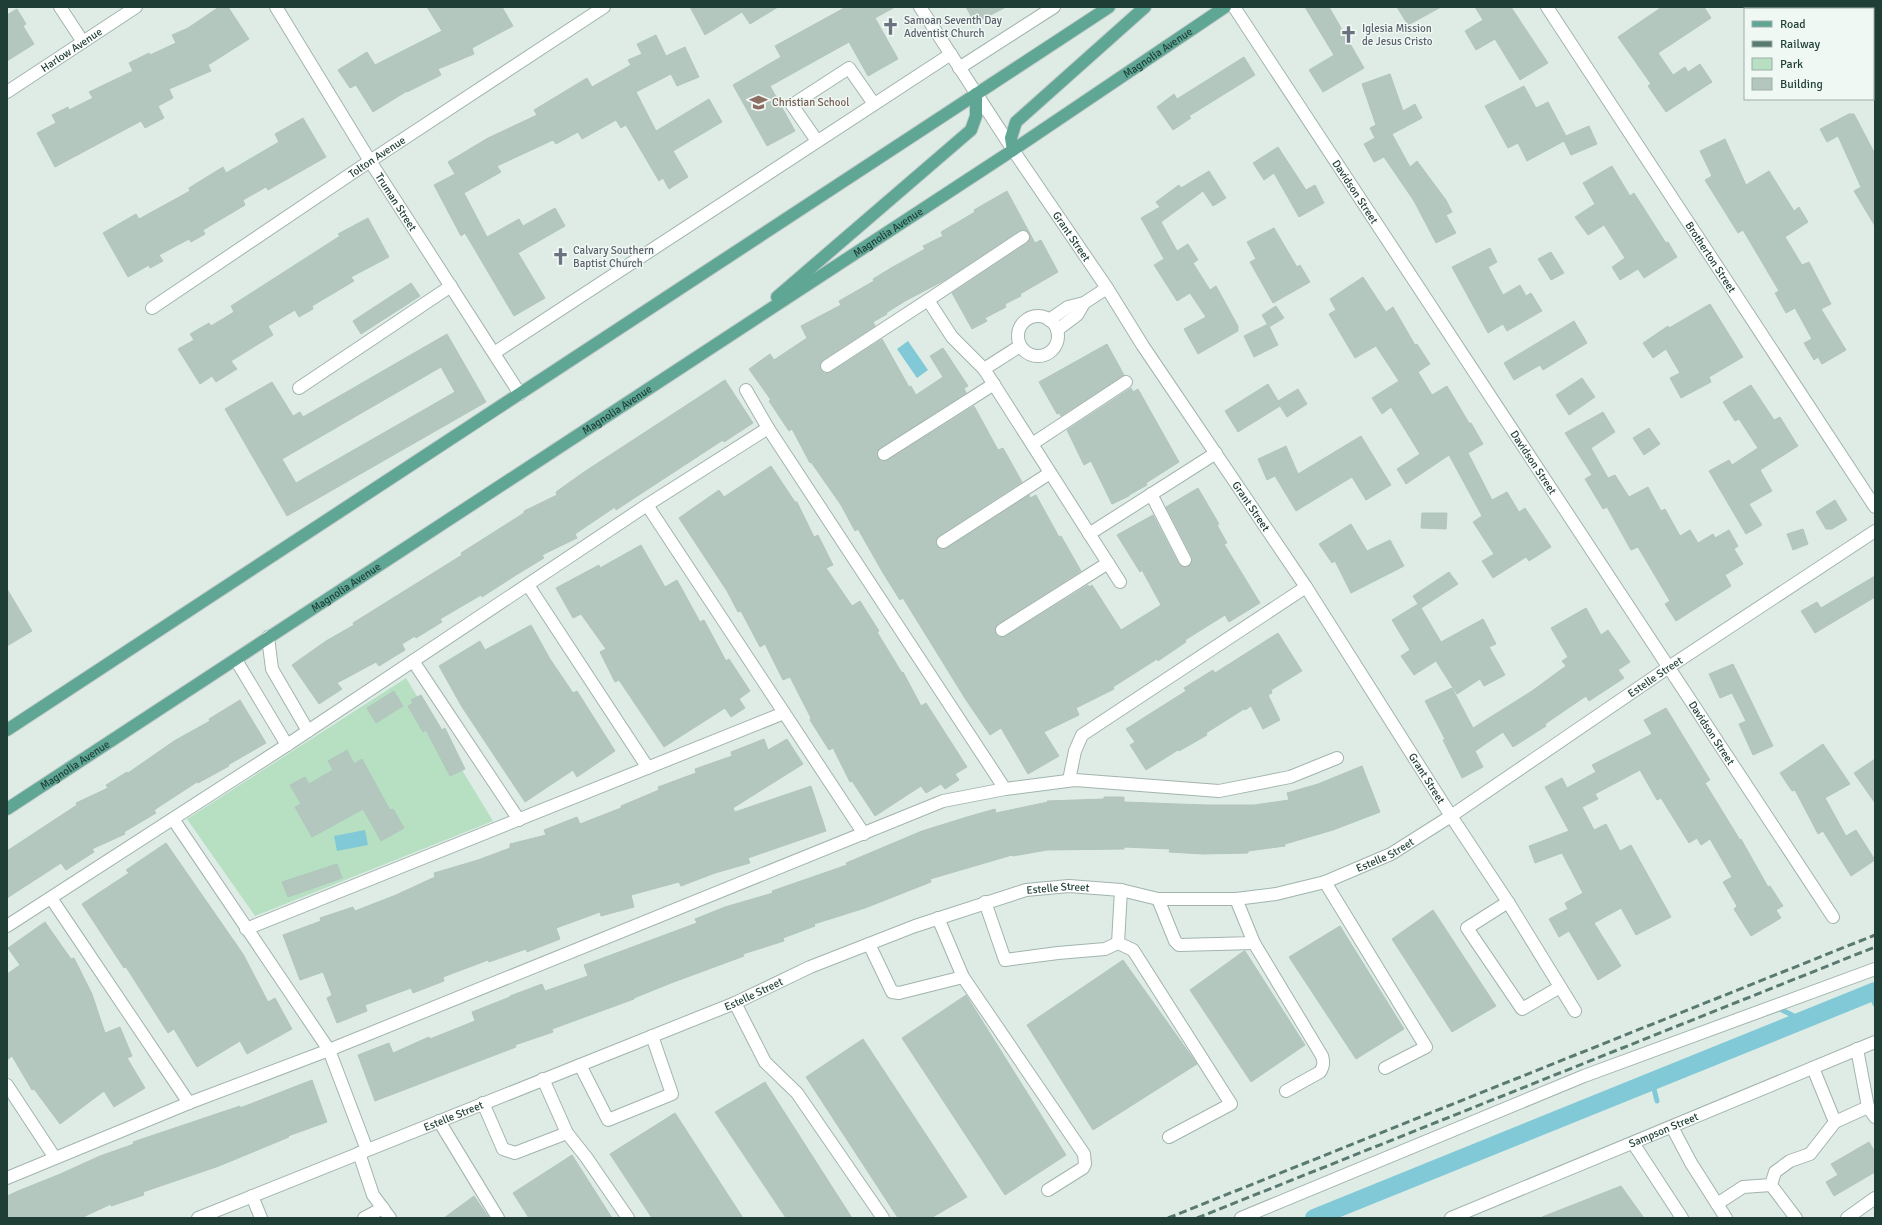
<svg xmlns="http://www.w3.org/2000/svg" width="1882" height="1225" viewBox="0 0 1882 1225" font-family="Signika,sans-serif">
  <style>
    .green { fill: #b6e0c1 }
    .water { fill: #81c9d7 }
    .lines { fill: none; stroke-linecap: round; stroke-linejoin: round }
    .stream { stroke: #81c9d7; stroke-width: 5 }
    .canal { stroke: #81c9d7; stroke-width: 18 }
    .building { fill: #b4c7bf; stroke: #b1c6be; fill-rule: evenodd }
    .minor-casing { stroke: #a1b4ae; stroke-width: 14 }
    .major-casing { stroke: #c0c9c7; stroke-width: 14 }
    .minor { stroke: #fff; stroke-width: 12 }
    .major { stroke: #5fa695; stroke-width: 12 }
    .rail { stroke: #597a71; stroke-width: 3; stroke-dasharray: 8 4; stroke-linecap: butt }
    .labels { text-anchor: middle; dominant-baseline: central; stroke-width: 3; stroke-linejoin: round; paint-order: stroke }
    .worship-label { font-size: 11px; fill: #5b616d; stroke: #f0f8f4; text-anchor: start }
    .street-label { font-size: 11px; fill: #1e3e36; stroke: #f0f8f4 }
    .education-label { font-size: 11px; fill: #785e54; stroke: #f0f8f4; text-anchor: start }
  </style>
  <rect width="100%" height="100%" fill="#dfece6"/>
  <path class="green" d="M406 678 493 821 255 916 187 819Z"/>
  <path class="water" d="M908 341 928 370 917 378 897 349Z
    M365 830 368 845 337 851 334 836Z"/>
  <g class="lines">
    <path class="stream" d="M1870 993 1875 1004
      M1778 1008 1802 1020
      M1652 1081 1657 1101"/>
    <path class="canal" d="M1314 1218 1875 991"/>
  </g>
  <path class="building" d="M219 7H228L249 39 208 65 211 71 169 89 173 98 158 106 164 118 145 128 141 121 55 167 37 133 56 123 52 115 68 107 69 110 93 98 89 92 133 71 129 63 149 53 150 55 176 43 172 35 188 28Z
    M427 7H502L513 26 472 48 474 54 438 69 441 75 407 92V91L373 112 356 85 350 88 338 70 367 52 375 65 442 31Z
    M690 7H778L750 24 742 12 705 35Z
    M846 7H895L875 18 898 59 868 76 849 42 770 86 795 131 767 146 733 85 781 57 775 46Z
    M966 7H1006L975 23Z
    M1305 7H1329L1364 68 1323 92 1309 70 1334 55Z
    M1397 7H1441L1408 25Z
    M1475 7H1511L1548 63 1520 80 1495 39 1476 50 1465 31 1483 20Z
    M1662 7H1704L1711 18 1658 53 1673 75 1685 67 1688 72 1700 64 1712 82 1666 112 1648 86 1651 84 1618 37Z
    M17 9 26 24 23 26 34 44 7 61V15Z
    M656 35 666 56 685 47 699 77 677 86 671 74 636 92 656 131 709 99 722 122 673 151 688 177 669 189 663 178 659 181 626 125 621 128 616 120 582 139 578 132 556 144 553 140 497 166 501 172 464 193 487 237 519 219 523 226 555 208 565 226 518 253 545 298 514 316 465 233 461 236 434 185 455 174 448 162 488 138 537 115 534 110 587 78 592 87 631 65 628 60 642 54 637 44Z
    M1244 57 1255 75 1189 116 1191 118 1173 130 1157 107 1174 94 1177 99Z
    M1390 74 1403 111 1415 104 1422 118 1392 134 1410 167 1417 161 1446 200 1452 212 1446 215 1456 233 1436 243 1414 201 1384 157 1374 162 1364 144 1375 138 1370 128 1376 125 1362 84Z
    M1524 86 1536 108 1548 102 1566 136 1589 126 1597 144 1571 155 1564 141 1527 161 1518 143 1508 148 1485 106Z
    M1849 114H1854L1875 154V226L1854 191 1861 187 1838 136 1827 142 1820 129Z
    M303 118 326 157 268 190 266 187 243 200 245 205 203 230 205 234 191 242 189 239 159 255 163 261 150 268 149 265 128 277 103 233 136 214 139 219 190 191 189 188 223 167 226 173 279 142 275 134Z
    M1725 139 1746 185 1769 171 1794 211 1799 207 1808 222 1785 237 1802 265 1809 262 1831 304 1821 309 1846 350 1822 364 1818 357 1814 360 1804 343 1812 339 1795 308 1786 313 1775 293 1779 291 1743 230 1738 233 1705 180 1712 176 1700 151Z
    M1278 147 1306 190 1315 185 1324 203 1299 217 1274 173 1264 180 1253 163Z
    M1612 166 1630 196 1634 193 1666 243 1668 242 1677 257 1644 278 1638 269 1620 280 1612 267 1625 258 1604 225 1588 235 1575 217 1595 204 1583 183Z
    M1209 171 1226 198 1213 206 1203 191 1161 222 1177 251 1188 244 1198 260 1193 263 1210 290 1216 286 1238 326V331L1198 354 1184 329 1206 317 1190 293 1177 301 1154 265 1164 259 1141 218 1160 207 1156 202 1179 185 1181 188Z
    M1007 191 1035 243 1041 240 1058 272 1020 294 1021 296 1005 304 1006 307 985 318 987 321 972 329 952 293 1027 243 1030 237 1029 233 1023 230 1019 231 945 280 905 301 886 313 887 314 873 322 875 326 823 360 820 366 821 370 824 373 831 372 882 339 909 387 911 386 916 395 943 377 930 356 943 348 968 386 964 388 966 393 880 448 877 451 878 458 881 461 888 460 974 406 998 450 1003 448 1022 482 939 536 936 542 937 546 943 549 947 548 1029 495 1030 498 1036 495 1059 537 1061 536 1081 571 998 624 995 631 999 637 1006 636 1088 585 1089 587 1092 585 1121 630 1161 605 1142 570 1140 572 1117 535 1153 515 1178 563 1184 567 1189 566 1192 561V557L1166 507 1198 488 1219 524 1217 525 1227 543 1224 544 1260 603 1229 622 1225 615 1185 640 1186 642 1158 661 1157 659 1113 687 1114 689 1076 708 1079 715 1044 732 1059 756 1028 774 1001 728 990 735 966 700 903 598 900 600 883 573 858 529 855 531 841 505 811 462 810 463 792 429 789 431 769 401 771 400 749 369 770 354 774 360 807 338 801 326 841 305 839 301 874 281 873 279 891 268 925 249 923 246 943 236 941 232 975 212 974 210Z
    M368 218 389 257 351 277 354 281 312 306 313 309 299 317 295 310 268 326 273 335 231 361 237 369 216 382 212 376 200 384 178 349 194 340 190 334 209 323 211 326 234 312 231 306 340 236 338 234Z
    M1274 228 1297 267 1300 265 1310 282 1273 303 1250 262 1256 259 1247 242Z
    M1490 248 1497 262 1488 267 1503 295 1520 285 1526 296 1531 293 1542 311 1507 331 1503 324 1488 333 1452 267Z
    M1551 252 1564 273 1551 280 1538 259Z
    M1363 277 1386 312 1393 307 1415 345 1417 344 1430 364 1418 372 1432 395 1447 386 1469 423H1471L1483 444 1468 453 1492 500 1507 492 1519 512 1525 508 1551 547 1529 561 1526 557 1493 578 1482 561 1494 554 1473 522 1482 516 1449 455 1406 484 1397 469 1420 454 1391 407 1382 414 1372 398 1399 381 1376 346 1355 358 1329 314 1336 310 1330 299Z
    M411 283 420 296 361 334 353 321Z
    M1710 304 1743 357 1709 377 1711 382 1681 398 1670 378 1680 373 1666 349 1653 358 1643 343 1668 326 1669 328Z
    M1276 306 1284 318 1269 327 1262 315Z
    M1574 321 1587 343 1543 370 1540 365 1514 380 1504 363Z
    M1268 324 1278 345 1254 357 1244 336Z
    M447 334 486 402 287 516 225 409 272 382 293 416 300 412 303 417ZM441 367 455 392 296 483 282 459Z
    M1107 344 1124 375 1061 416 1059 413 1057 414 1039 382Z
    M1582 378 1595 397 1569 415 1556 395Z
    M725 380 753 423 724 442 723 440 616 510 615 507 575 534 577 538 542 555 544 558 516 575 482 597 481 595 440 619 442 622 416 638 415 636 402 644 405 650 379 666 376 662 337 683 342 689 319 704 292 665 326 641 354 625 353 623 462 555 461 553 524 513V511L557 495 556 492 584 472Z
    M1268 384 1278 401 1298 389 1307 404 1287 417 1280 406 1238 432 1225 411Z
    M1751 385 1774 420 1780 417 1798 446 1760 470 1772 491 1749 504 1762 525 1746 534 1709 471 1729 460 1732 465 1758 448 1739 419 1735 421 1723 402Z
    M1131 388 1133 392 1138 389 1179 462 1146 483 1147 485 1129 495V496L1112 504 1091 461 1084 465 1067 430Z
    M1603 412 1615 432 1591 448 1608 478 1615 475 1629 497 1648 487 1661 511 1665 509 1680 536 1690 530 1698 543 1713 534 1715 538 1729 530 1738 546 1734 549 1743 564 1725 575 1731 586 1676 621 1665 604 1670 601 1638 547 1631 550 1607 507 1603 509 1585 479 1592 475 1565 433Z
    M1649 428 1660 444 1644 455 1633 438Z
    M1361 436 1391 485 1366 500 1352 477 1296 511 1275 476 1267 480 1258 459 1286 446 1298 474Z
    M771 466 795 502H797L814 537 818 535 833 565 826 568 852 606 860 601 879 631 877 632 902 673 903 672 921 706 926 703 967 767 955 774 959 780 945 789 941 784 926 793 921 786 875 816 852 781 850 782 833 748 829 750 810 720 811 718 790 677 783 680 765 644 760 647 741 611 738 612 727 591 679 518 719 490 724 497Z
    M1835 500 1847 520 1832 529H1826L1816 512Z
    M1422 513H1447L1446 529 1421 528Z
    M1351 524 1367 551 1390 540 1404 566 1351 593 1335 561 1332 563 1319 544Z
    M1803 529 1808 544 1793 550 1787 534Z
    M641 545 665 587 677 580 700 622 704 620 726 661 729 659 750 691 739 699 745 708 731 717 725 708 664 747 619 680 615 682 600 652 606 649 581 614 573 618 556 588 599 565 600 568Z
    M1449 572 1458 584 1421 608 1441 642 1483 619 1496 644 1489 647 1505 675 1484 686 1480 679 1457 694 1436 661 1414 675 1401 656 1410 650 1392 620 1418 604 1413 596Z
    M1875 576V597L1815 633 1801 611 1817 602 1821 608Z
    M7 589 32 631 7 646Z
    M1586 608 1601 635 1608 630 1630 662 1618 670 1624 678 1589 701 1586 696 1545 724 1546 726 1513 747 1503 732 1475 751 1483 767 1462 778 1443 740 1445 739 1425 701 1452 688 1473 728 1532 691 1566 666 1562 661 1568 657 1551 628Z
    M531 625 550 659 573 693 577 691 615 751 577 777 573 770 525 802 462 707 439 666 480 641 485 650Z
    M1278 633 1302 671 1271 690 1272 693 1268 695 1280 720 1263 729 1251 706 1245 710 1244 709 1206 733 1207 735 1179 751 1178 750 1146 770 1130 745 1135 742 1126 729 1186 691 1184 688 1213 670 1215 673Z
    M1733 664 1773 746 1753 755 1739 724 1746 721 1732 693 1720 698 1709 674Z
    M394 691 403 706 376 723 367 708Z
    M421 695 442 730 445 728 465 769 450 776 426 730 423 732 408 706 413 703 411 700Z
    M240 700 266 743 228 765 229 766 198 783 197 782 154 810 156 813 124 832 125 834 92 849 94 852 66 870 61 863 7 898V851L77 805 76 803 108 788 106 785 127 772 128 773 174 741 210 721 209 719Z
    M1666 708 1710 780 1705 783 1740 840 1741 839 1768 887 1770 886 1783 906 1776 910 1781 918 1751 936 1734 909 1737 906 1723 882 1732 877 1710 839 1701 845 1697 838 1689 843 1661 798 1657 800 1640 770 1595 794 1598 799 1582 807 1594 830 1606 824 1620 851 1631 845 1671 917 1636 935 1621 908 1594 923 1621 966 1598 980 1569 931 1559 937 1549 919 1568 909 1565 903 1583 893 1562 853 1535 863 1529 846 1569 831 1545 787 1562 778 1567 788 1596 772 1592 765 1652 734 1644 720Z
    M764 739 768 750 787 739 803 764 733 808 735 812 811 786 826 831 748 858 750 863 715 873 681 886 679 882 631 895 634 907 601 916 600 912 556 928 560 939 527 952 526 949 489 962 488 960 443 977 444 981 413 993 411 988 365 1005 367 1011 337 1023 327 998 332 995 323 972 300 980 283 935 321 921 320 918 353 907 355 911 396 895 435 877 434 873 478 860 510 848V844L546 835 544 830 577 817 580 824 621 808V806L659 790 658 787 696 773 695 769 732 756 731 752Z
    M1823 744 1850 784 1825 798 1846 836 1856 830 1875 860 1851 876 1823 831 1818 834 1795 790 1792 791 1780 773Z
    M347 750 354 764 362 759 390 810 393 809 404 828 381 841 363 809 312 837 295 807 301 804 290 785 305 777 309 784 333 770 328 761Z
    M1875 759V803L1854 773Z
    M1362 766 1380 812 1333 830 1285 844V846L1248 851V853L1203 854 1169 852 1170 849 1124 847V849L1047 850 1013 856 1012 855 930 879 931 882 865 908 814 924 815 926 783 938 784 941 743 954 744 956 671 983 634 998V999L552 1029 553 1032 515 1045 516 1047 375 1101 358 1055 389 1043 393 1053 429 1037 430 1039 475 1021 472 1012 510 997V996L542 984 545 991 588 976 584 965 697 923 695 919 725 907 773 893 772 891 847 865 846 863 922 831 967 817 995 809 996 813 1048 802 1047 801 1104 799V797H1124V802L1206 805H1254L1289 800 1287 793 1318 784Z
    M166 843 243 954 268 1002 275 998 292 1029 247 1054 240 1041 197 1067 174 1029 168 1033 126 967 124 968 82 904 129 873 126 870Z
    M337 864 342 878 288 897 282 882Z
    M1433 910 1496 1006 1452 1032 1392 939Z
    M45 922 71 959 74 958 92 994 105 1033 120 1027 132 1056 127 1058 145 1088 114 1107 104 1091 60 1124 34 1089 32 1090 12 1056 7 1060V974L20 965 8 948Z
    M1340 926 1404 1029 1356 1059 1289 957Z
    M1244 951H1245L1305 1045 1251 1082 1190 990Z
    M1123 960 1197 1064 1093 1130 1027 1025Z
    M966 995 1066 1155 1005 1195 902 1038Z
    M863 1039 967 1197 931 1218H898L806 1077Z
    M312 1080 327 1122 288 1136 289 1137 219 1166 143 1192 144 1195 111 1206V1204L81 1218H7V1196L18 1191 58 1175 100 1156 134 1144 133 1142 240 1106V1108Z
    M765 1082 852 1218H786L715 1112Z
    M675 1113 743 1218H652L610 1154Z
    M1869 1142 1875 1152V1172L1834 1196 1826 1182 1838 1175 1831 1164Z
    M572 1155 612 1218H529L513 1193Z
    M1621 1186 1644 1218H1542V1217Z
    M474 1196 489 1218H444Z"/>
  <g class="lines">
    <defs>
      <g id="minor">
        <path d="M60 7 83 42"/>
        <path id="s1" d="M276 7 370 161 520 394"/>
        <path id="s2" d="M920 7 1013 150 1107 288 1143 346 1306 587 1451 816 1508 902 1575 1011"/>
        <path id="s3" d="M1234 7 1833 917"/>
        <path id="s4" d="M1547 7 1875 507"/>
        <path d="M1873 14 1875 17"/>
        <path d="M959 68 1054 7"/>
        <path id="s5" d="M7 92 136 7"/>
        <path d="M817 141 792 105 849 68 874 104"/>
        <path d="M928 300 1023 237"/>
        <path id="s6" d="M152 308 370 161 604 7"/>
        <circle cx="1038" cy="336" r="20"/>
        <path d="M1049 320 1068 307 1084 303 1107 288"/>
        <path d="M1057 330 1077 315 1084 303"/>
        <path d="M1020 346 984 369 1120 582"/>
        <path d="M494 353 951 54"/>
        <path d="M827 366 928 300 952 337 984 369"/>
        <path d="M299 388 451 286"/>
        <path d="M746 390 768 428"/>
        <path d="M1032 444 1126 382"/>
        <path d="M884 454 994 384"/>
        <path d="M1151 494 1185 560"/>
        <path d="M647 505 864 834"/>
        <path d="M1089 534 1216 453"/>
        <path d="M943 542 1050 473"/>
        <path d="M528 585 648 768"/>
        <path d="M1002 630 1108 563"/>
        <path d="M268 637 272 669 308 731"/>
        <path d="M236 660 287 745"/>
        <path d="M413 661 519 820"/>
        <path d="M1069 780 1075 751 1082 735 1306 587"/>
        <path d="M173 819 329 1050 367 1150"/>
        <path d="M1325 882 1426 1047 1385 1068"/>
        <path d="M1121 890 1118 943 1133 950 1231 1104 1169 1137"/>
        <path d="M51 898 189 1103"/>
        <path d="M1158 899 1175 941 1179 945 1254 943 1236 899"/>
        <path d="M985 902 1005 960 1058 953 1105 949 1118 943"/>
        <path d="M1508 902 1467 928 1522 1009 1560 987"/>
        <path d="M7 926 287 745 647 505 768 428 1005 789"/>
        <path d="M246 929 784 713"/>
        <path d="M1254 943 1322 1056C1324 1062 1324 1066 1320 1072L1286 1091"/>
        <path d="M869 944 892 992 899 993 963 977 938 918"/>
        <path d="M963 977 1084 1154 1085 1164 1083 1168 1048 1190"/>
        <path d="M735 1003 765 1062 797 1093 883 1218"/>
        <path d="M1857 1049 1868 1107 1875 1117"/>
        <path d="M580 1065 608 1120 672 1094 652 1036"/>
        <path d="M1813 1068 1835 1122"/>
        <path d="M543 1079 567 1133 586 1157 628 1218"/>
        <path d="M7 1085 55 1158"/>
        <path d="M483 1103 503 1149 515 1153 567 1133"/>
        <path d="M439 1121 498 1218"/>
        <path d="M1672 1127 1691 1163 1726 1218"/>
        <path d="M1633 1143 1682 1218"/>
        <path d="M359 1153 373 1195 390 1218"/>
        <path d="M7 1178 189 1103 329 1050 943 801 1005 789 1075 780 1219 791 1290 777 1337 758"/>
        <path d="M252 1196 261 1218"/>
        <path d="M1717 1204 1743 1187 1771 1185"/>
        <path id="s7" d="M198 1218 735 1003 810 967 915 926 1026 890 1069 886 1121 890 1158 899H1236L1276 894 1325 882 1391 854 1451 816 1669 667 1875 531"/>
        <path d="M364 1218 383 1208"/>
        <path d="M1241 1218 1584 1076 1875 969"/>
        <path id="s8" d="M1451 1218 1875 1042"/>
        <path d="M1796 1218 1771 1185 1775 1172 1790 1161 1810 1154 1835 1122 1868 1107"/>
        <path d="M1847 1218 1875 1198"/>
      </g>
      <g id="major">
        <path d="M1013 150 1011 138 1016 122 1145 7"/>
        <path d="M777 297 971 130 976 116V94"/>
        <path d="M7 730 1109 7"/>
        <path id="s9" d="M7 809 1013 150 1225 7"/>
      </g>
    </defs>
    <use href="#minor" class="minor-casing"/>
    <use href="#major" class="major-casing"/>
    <use href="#minor" class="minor"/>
    <use href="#major" class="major"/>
    <path class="rail" d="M1168 1218 1875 935
      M1197 1218 1875 947"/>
  </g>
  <defs>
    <symbol id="church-bare" viewBox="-9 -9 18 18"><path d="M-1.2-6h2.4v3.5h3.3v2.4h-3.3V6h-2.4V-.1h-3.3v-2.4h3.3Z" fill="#6b7280" stroke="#f0f8f4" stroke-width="2.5" paint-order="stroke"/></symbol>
    <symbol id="school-bare" viewBox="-9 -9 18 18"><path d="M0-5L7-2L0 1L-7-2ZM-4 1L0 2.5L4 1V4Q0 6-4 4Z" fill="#8d6e63" stroke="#f0f8f4" stroke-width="2.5" paint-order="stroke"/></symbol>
  </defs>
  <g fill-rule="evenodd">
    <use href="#church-bare" x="878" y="14" width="25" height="25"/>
    <use href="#church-bare" x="1336" y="22" width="25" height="25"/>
    <use href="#school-bare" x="746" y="90" width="25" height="25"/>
    <use href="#church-bare" x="548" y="244" width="25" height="25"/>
  </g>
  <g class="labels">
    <g class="worship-label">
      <text x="904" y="20">Samoan Seventh Day<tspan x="904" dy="13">Adventist Church</tspan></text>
      <text x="1362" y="28">Iglesia Mission<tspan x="1362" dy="13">de Jesus Cristo</tspan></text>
      <text x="573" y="250">Calvary Southern<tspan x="573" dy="13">Baptist Church</tspan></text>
    </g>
    <g class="street-label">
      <text stroke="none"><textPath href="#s5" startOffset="77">Harlow Avenue</textPath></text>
      <text stroke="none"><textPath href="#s9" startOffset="1377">Magnolia Avenue</textPath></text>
      <text stroke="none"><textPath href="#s6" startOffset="271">Tolton Avenue</textPath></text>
      <text stroke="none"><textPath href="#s3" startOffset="221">Davidson Street</textPath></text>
      <text stroke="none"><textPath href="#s1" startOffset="229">Truman Street</textPath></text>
      <text stroke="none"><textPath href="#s9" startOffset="1053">Magnolia Avenue</textPath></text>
      <text stroke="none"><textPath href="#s2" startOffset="275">Grant Street</textPath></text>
      <text stroke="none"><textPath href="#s4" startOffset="299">Brotherton Street</textPath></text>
      <text stroke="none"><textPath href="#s9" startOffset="729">Magnolia Avenue</textPath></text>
      <text stroke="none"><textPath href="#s3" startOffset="545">Davidson Street</textPath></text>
      <text stroke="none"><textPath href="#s2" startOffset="599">Grant Street</textPath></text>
      <text stroke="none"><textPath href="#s9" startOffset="405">Magnolia Avenue</textPath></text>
      <text stroke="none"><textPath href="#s7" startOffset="1583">Estelle Street</textPath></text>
      <text stroke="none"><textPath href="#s3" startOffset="869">Davidson Street</textPath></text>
      <text stroke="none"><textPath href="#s9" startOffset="81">Magnolia Avenue</textPath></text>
      <text stroke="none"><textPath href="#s2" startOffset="923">Grant Street</textPath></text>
      <text stroke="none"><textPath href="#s7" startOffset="1259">Estelle Street</textPath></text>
      <text stroke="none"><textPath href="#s7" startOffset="923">Estelle Street</textPath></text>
      <text stroke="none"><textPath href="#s7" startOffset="599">Estelle Street</textPath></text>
      <text stroke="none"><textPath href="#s7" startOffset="275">Estelle Street</textPath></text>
      <text stroke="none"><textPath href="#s8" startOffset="230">Sampson Street</textPath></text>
    </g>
    <g class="education-label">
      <text x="772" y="102">Christian School</text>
    </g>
  </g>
  <rect width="1882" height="1225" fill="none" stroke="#1e3e36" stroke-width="16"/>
  <rect x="1744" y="8" width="130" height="92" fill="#f0f8f4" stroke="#9caea8"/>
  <rect x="1752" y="21" width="20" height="6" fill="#5fa695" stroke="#9caea8"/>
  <text x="1780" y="28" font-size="12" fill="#1e3e36">Road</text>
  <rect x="1752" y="41" width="20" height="6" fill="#597a71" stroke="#9caea8"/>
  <text x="1780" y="48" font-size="12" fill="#1e3e36">Railway</text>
  <rect x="1752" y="58" width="20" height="12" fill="#b6e0c1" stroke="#9caea8"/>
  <text x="1780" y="68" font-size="12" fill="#1e3e36">Park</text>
  <rect x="1752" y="78" width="20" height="12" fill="#b4c7bf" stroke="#9caea8"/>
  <text x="1780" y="88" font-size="12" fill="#1e3e36">Building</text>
</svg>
